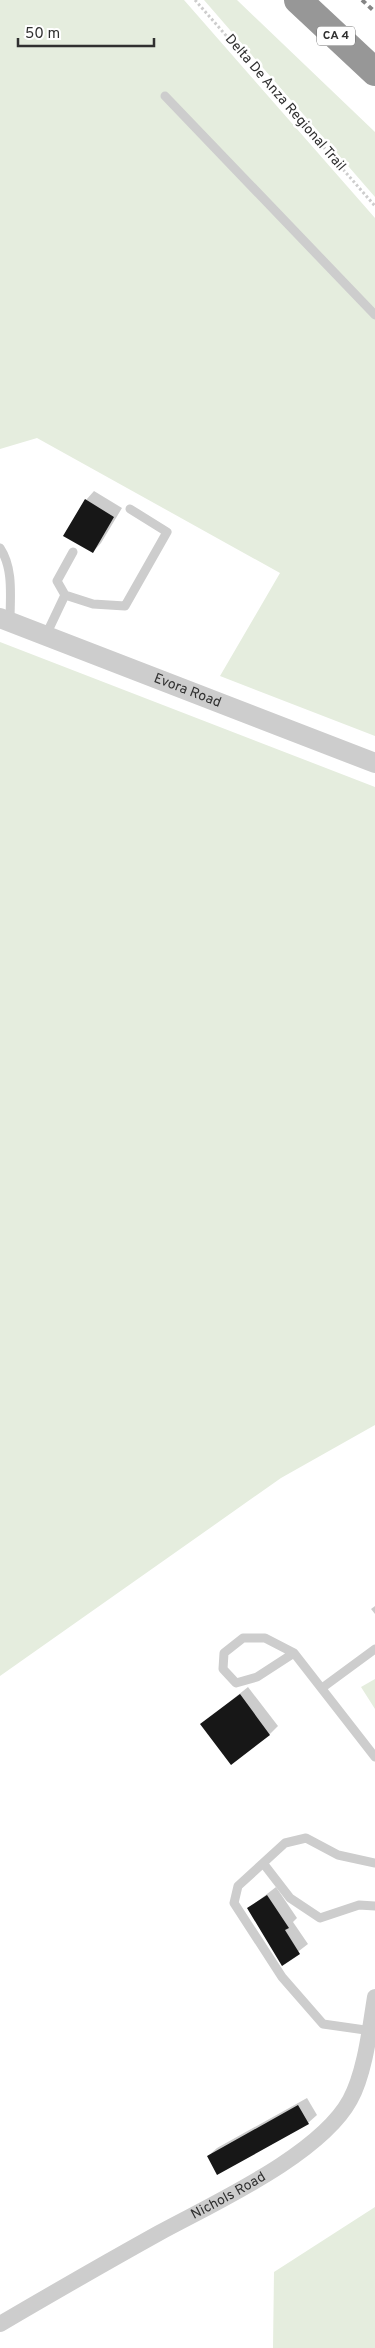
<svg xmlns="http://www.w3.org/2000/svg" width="375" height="2348" viewBox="0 0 375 2348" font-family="Overpass,sans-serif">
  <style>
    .green { fill: #e5edde }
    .shadow { fill: #0003 }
    .building { fill: #171717 }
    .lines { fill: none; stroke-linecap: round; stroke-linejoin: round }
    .path { stroke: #cdcdcd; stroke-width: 3; stroke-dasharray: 2.5 2.5; stroke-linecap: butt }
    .service { stroke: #cdcdcd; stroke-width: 9 }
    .minor { stroke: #cdcdcd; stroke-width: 16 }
    .tertiary { stroke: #cdcdcd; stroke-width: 20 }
    .motorway { stroke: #979797; stroke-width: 28 }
    .rail { stroke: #858585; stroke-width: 4; stroke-dasharray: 5 4; stroke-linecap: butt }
    .labels { text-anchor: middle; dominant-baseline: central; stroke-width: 5; stroke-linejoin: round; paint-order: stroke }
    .shield { fill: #fff; stroke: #6e6e6e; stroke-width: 1 }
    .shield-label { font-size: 12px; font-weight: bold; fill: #303030 }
    .street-label { font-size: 14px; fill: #303030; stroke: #fff }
  </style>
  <rect width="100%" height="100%" fill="#fff"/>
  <path class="green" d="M0 0H184L375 218V736L220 676 280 573 37 438 0 449Z
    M204 0H237L375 132V197Z
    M0 642 375 787V1425L281 1478 0 1676Z
    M375 1679V1709L361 1687Z
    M375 2207V2348H273L274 2272Z"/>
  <path class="shadow" d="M94 491 122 508 101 543 93 552 86 500Z
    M375 1606V1614L371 1609Z
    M248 1687 278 1726 270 1734 202 1724Z
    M276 1887 297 1918 293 1922 308 1944 282 1964 249 1908Z
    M307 2098 317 2115 308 2123 208 2156 217 2148Z"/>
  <path class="building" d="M85 499 114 517 93 553 63 536Z
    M240 1694 270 1735 231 1765 200 1724Z
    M267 1895 289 1928 285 1930 300 1954 282 1966 247 1908Z
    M298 2105 309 2124 217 2175 207 2156Z"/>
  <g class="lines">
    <path class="path" d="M195 0 375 206"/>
    <path class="service" d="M165 96 375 315
      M0 548C14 569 10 597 10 622
      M65 595 93 604 125 606 167 532 130 509
      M46 635 65 595 57 581 73 552
      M294 1653 257 1677 236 1683 223 1669 224 1653 243 1638H265L294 1653 375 1757
      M322 1688 375 1649
      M263 1863 290 1898 320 1918 359 1905 375 1906
      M372 2031 323 2024 282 1977 234 1903 238 1886 285 1843 306 1838 338 1855 375 1863"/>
    <path class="minor" id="s1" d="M0 2324C53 2293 105 2263 159 2233 214 2203 320 2155 350 2100 365 2073 370 2028 375 1997"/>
    <path class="tertiary" id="s2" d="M0 618 375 763"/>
    <path class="motorway" d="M298 0 375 72"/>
    <path class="rail" d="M362 0 375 12"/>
  </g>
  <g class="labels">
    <rect class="shield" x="317" y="26.5" width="38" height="19" rx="4"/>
    <g class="shield-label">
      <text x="336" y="36">CA 4</text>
    </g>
    <g class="street-label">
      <text transform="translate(285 103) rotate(49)">Delta De Anza Regional Trail</text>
      <text stroke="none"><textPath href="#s2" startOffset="201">Evora Road</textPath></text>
      <text stroke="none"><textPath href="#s1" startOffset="262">Nichols Road</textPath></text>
    </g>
  </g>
  <path d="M18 38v8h136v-8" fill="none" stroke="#303030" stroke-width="2.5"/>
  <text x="25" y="38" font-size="15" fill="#303030" stroke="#ffffff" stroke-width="4" paint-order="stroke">50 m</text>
</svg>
